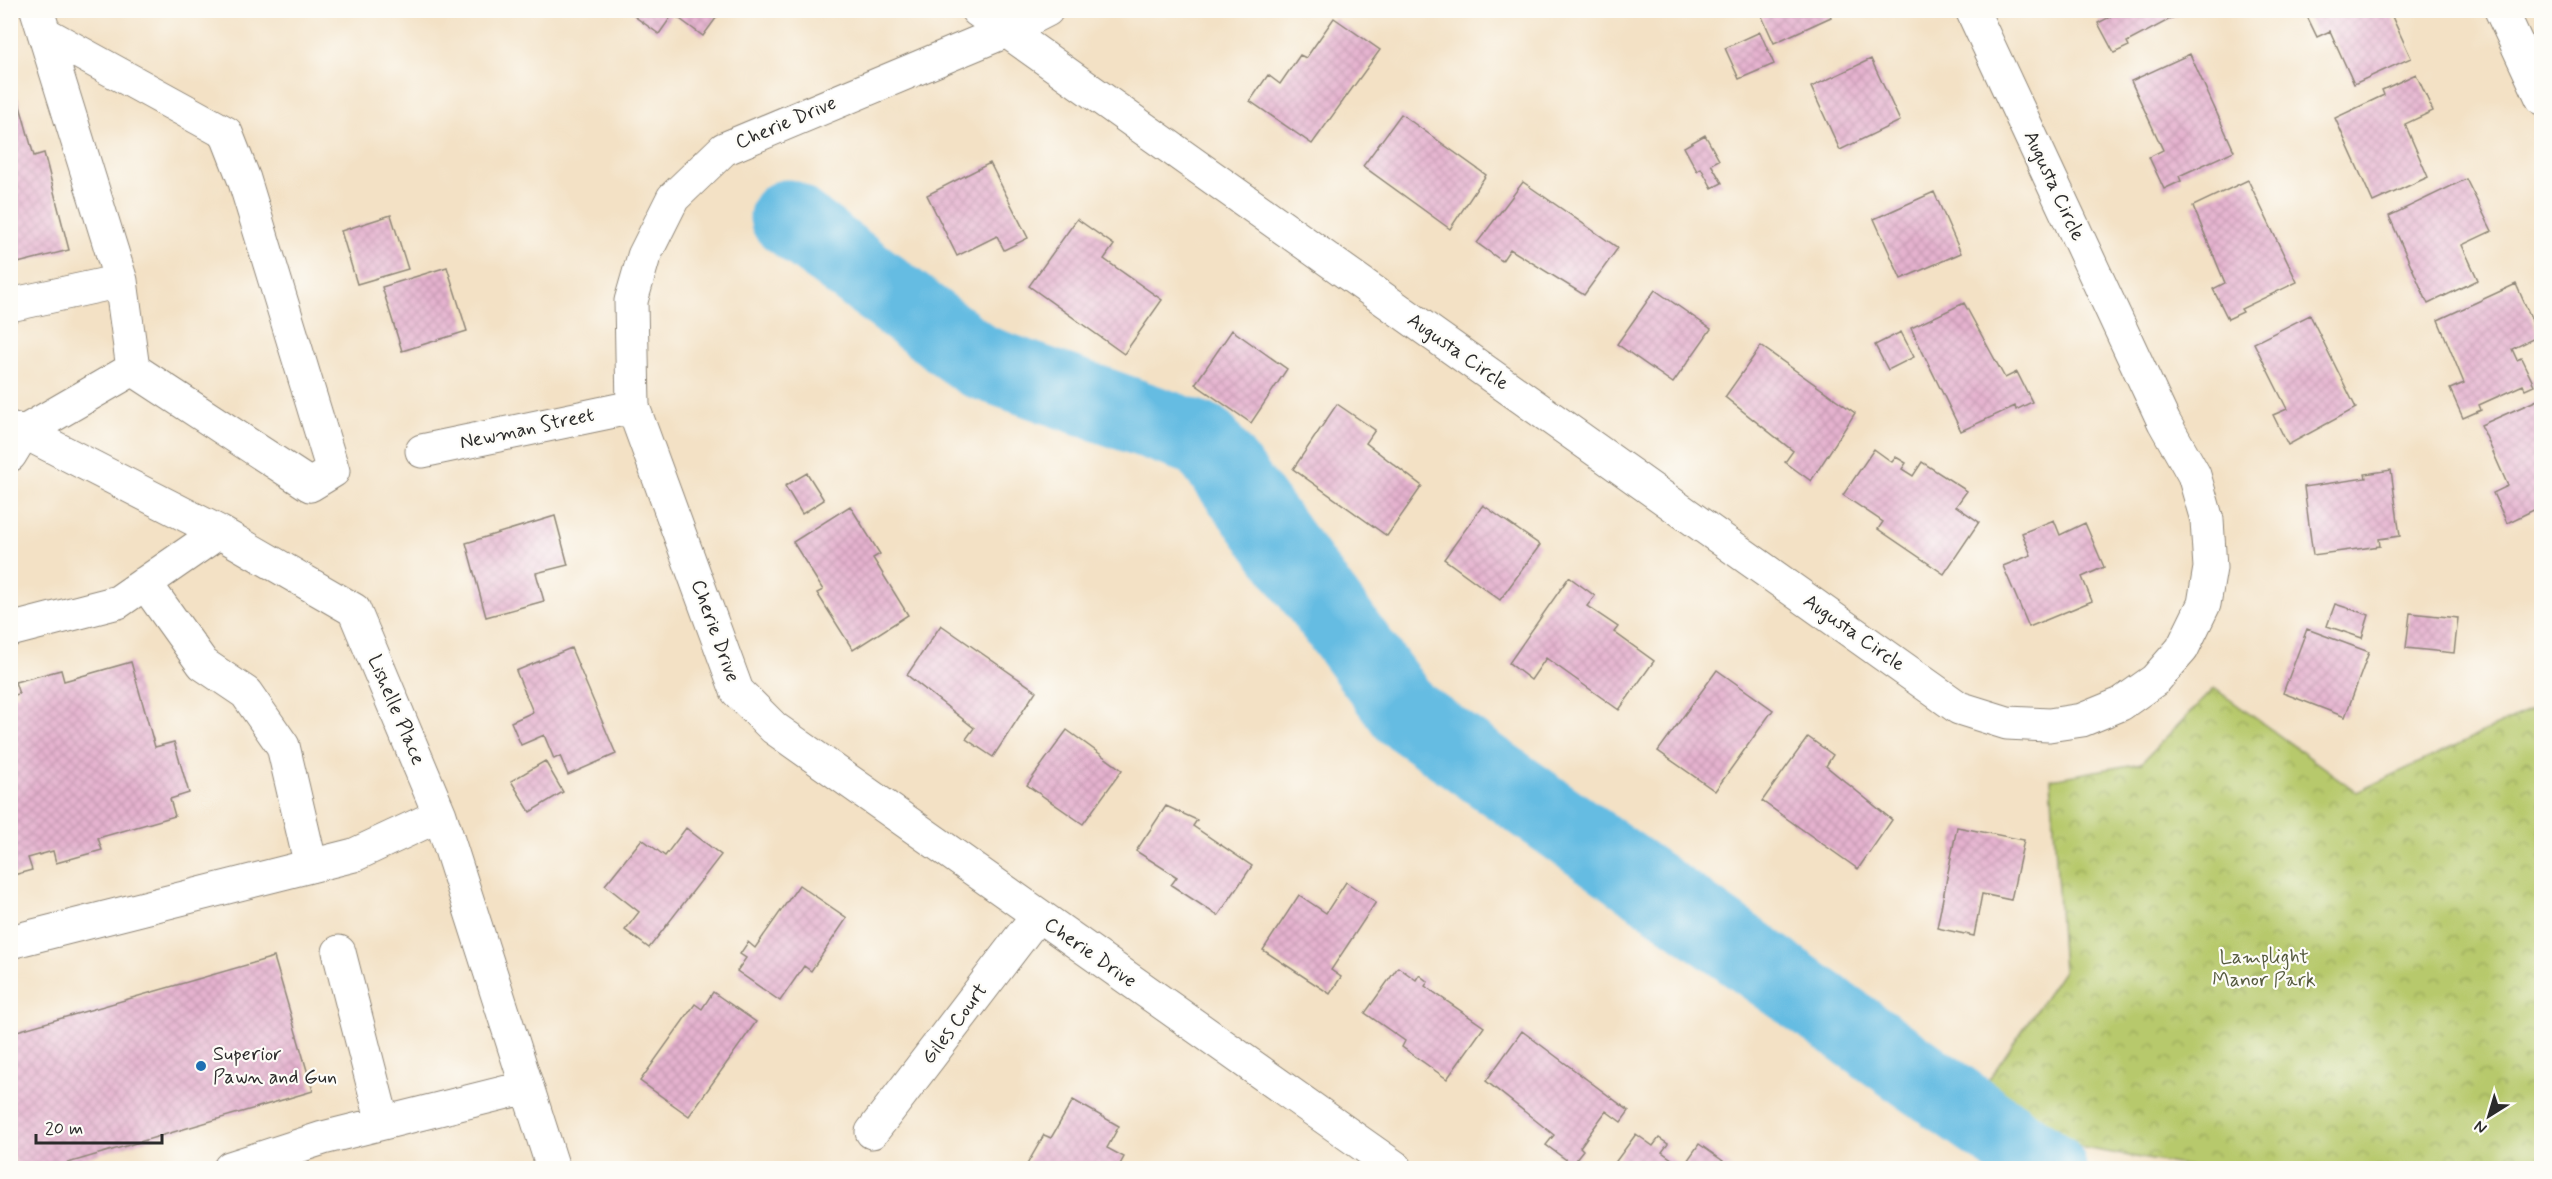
<svg xmlns="http://www.w3.org/2000/svg" width="2552" height="1179" viewBox="0 0 2552 1179" font-family="Mynerve,sans-serif">
  <style>
    .park { fill: url(#park-crowns); stroke: #717a4c; stroke-width: 1.5 }
    .lines { fill: none; stroke-linecap: round; stroke-linejoin: round }
    .river { stroke: #65bce2; stroke-width: 75 }
    .building { fill: url(#building-cross-hatch) }
    .minor-casing { stroke: #8f8678; stroke-width: 35 }
    .minor { stroke: #fff; stroke-width: 33 }
    .poi-dot { fill: #1f6fb2; stroke: #fdfcf7; stroke-width: 2 }
    .labels { text-anchor: middle; dominant-baseline: central; stroke-width: 4.5; stroke-linejoin: round; paint-order: stroke }
    .street-label { font-size: 20px; fill: #2b2b2b; stroke: #fdfcf7 }
    .park-label { font-size: 20px; fill: #555a3e; stroke: #fdfcf7 }
    .poi-label { font-size: 20px; fill: #2b2b2b; stroke: #fdfcf7; text-anchor: start }
  </style>
  <defs>
    <pattern id="park-crowns" width="20" height="18" patternUnits="userSpaceOnUse" patternTransform="scale(1.5)"><rect width="20" height="18" fill="#b7c96c"/><path d="M2 6a3 3 0 1 1 6 0M12 15a3 3 0 1 1 6 0" fill="none" stroke="#95a359"/></pattern>
    <pattern id="building-cross-hatch" width="8" height="8" patternUnits="userSpaceOnUse" patternTransform="scale(1.5)"><rect width="8" height="8" fill="#e5b2cf"/><path d="M0 0l8 8M0 8l8-8" fill="none" stroke="#c599b2"/></pattern>
  </defs>
  <rect width="100%" height="100%" fill="#fdfcf7"/>
  <filter id="ink" filterUnits="userSpaceOnUse"><feTurbulence type="fractalNoise" baseFrequency=".0167" numOctaves="2"/><feDisplacementMap in="SourceGraphic" scale="12" xChannelSelector="R" yChannelSelector="G"/><feConvolveMatrix kernelMatrix="1 2 1 2 8 2 1 2 1" color-interpolation-filters="sRGB"/></filter>
  <filter id="wash" filterUnits="userSpaceOnUse"><feTurbulence type="fractalNoise" baseFrequency=".008" numOctaves="4" result="noise"/><feDisplacementMap in="SourceGraphic" scale="24" xChannelSelector="R" yChannelSelector="G"/><feGaussianBlur stdDeviation="1.35" result="paint"/><feColorMatrix in="noise" values="0 0 0 0 0 0 0 0 0 0 0 0 0 0 0 0 0 1.4 0 .05"/><feComposite in="paint" operator="in"/></filter>
  <g filter="url(#wash)">
    <rect width="100%" height="100%" fill="#f3e1c5"/>
    <path class="park" d="M2214 688 2357 792 2541 705V1168H2198L2084 1148 1976 1098 2063 971 2051 779 2141 763Z"/>
    <g class="lines">
      <path class="river" d="M787 217 978 361 1204 441 1405 713 2049 1168"/>
    </g>
    <g id="blocks">
      <path class="building" d="M638 10H722L703 36 673 14 659 34 634 16Z
        M1438 10H1459L1442 18Z
        M1759 10H1828L1831 17 1774 43Z
        M2107 10H2181L2182 13 2127 42 2129 46 2114 53 2098 23 2110 17Z
        M2304 10H2389L2411 58 2354 84 2330 31 2317 37Z
        M1334 18 1380 50 1312 144 1250 101 1268 75 1280 84 1300 55 1306 58Z
        M1760 32 1774 64 1739 79 1725 48Z
        M2190 54 2234 151 2179 176 2181 181 2164 189 2149 157 2163 150 2131 81Z
        M1871 59 1900 121 1840 150 1811 87Z
        M10 70 34 156 44 153 69 250 10 265Z
        M2416 74 2433 111 2405 124 2428 177 2373 202 2335 118 2384 95 2382 90Z
        M1401 114 1486 175 1450 229 1363 166Z
        M1705 135 1719 160 1711 164 1722 183 1712 188 1701 168 1697 171 1684 147Z
        M990 163 1028 238 1004 250 997 236 957 256 927 195Z
        M2466 179 2492 231 2462 245 2478 280 2428 304 2389 216Z
        M2248 180 2297 282 2241 309 2243 312 2228 319 2213 289 2225 283 2193 206Z
        M1523 182 1618 248 1584 295 1510 249 1502 261 1477 243Z
        M1934 192 1961 253 1901 279 1874 219Z
        M391 215 408 269 357 284 341 231Z
        M1077 219 1114 245 1104 259 1162 300 1124 354 1029 286Z
        M447 267 467 331 402 351 382 287Z
        M2516 284 2539 336 2512 349 2517 360 2521 358 2534 385 2525 389 2523 385 2479 405 2481 410 2463 418 2450 389 2464 383 2438 320Z
        M1655 290 1711 329 1673 383 1617 344Z
        M1964 303 2005 378 2017 372 2032 402 2016 410 2015 406 1961 431 1911 328Z
        M2310 315 2356 408 2288 445 2273 415 2287 409 2254 343Z
        M1232 330 1287 369 1251 423 1195 384Z
        M1901 332 1914 357 1888 370 1875 345Z
        M1761 346 1855 413 1811 481 1785 462 1793 451 1725 397Z
        M2542 398V506L2507 523 2493 493 2508 486 2481 425Z
        M1337 404 1375 430 1366 443 1422 486 1387 536 1293 469Z
        M1874 449 1892 462 1896 457 1906 463 1902 469 1913 476 1922 462 1967 491 1956 506 1979 522 1944 574 1878 529 1883 522 1843 495Z
        M2391 470 2400 536 2379 539 2380 546 2313 555 2304 487 2366 478 2365 474Z
        M807 473 824 500 802 514 785 486Z
        M1483 505 1540 545 1500 600 1444 559Z
        M850 506 880 554 873 558 908 615 853 650 817 593 823 590 793 542Z
        M555 516 568 565 536 573 544 601 486 617 466 543Z
        M2054 520 2060 535 2085 523 2104 567 2082 577 2092 601 2029 627 2003 566 2031 555 2022 533Z
        M1569 577 1595 596 1587 606 1618 627 1614 632 1654 661 1619 710 1546 658 1531 680 1509 663Z
        M2335 604 2369 615 2362 638 2327 626Z
        M2410 613 2458 618 2454 653 2406 648Z
        M941 625 1036 691 993 757 966 739 974 728 907 675Z
        M2307 629 2369 652 2345 717 2283 693Z
        M571 648 616 754 568 775 560 756 554 759 544 735 521 745 511 722 533 712 516 671Z
        M131 662 155 747 174 742 189 793 170 799 175 816 98 838 102 850 56 863 53 851 28 858 32 870 10 876V696L19 694 15 682 61 670 64 681Z
        M1717 670 1773 710 1715 791 1658 751Z
        M1067 730 1122 770 1083 824 1027 785Z
        M1808 737 1833 755 1826 766 1892 820 1858 869 1762 801Z
        M545 761 563 792 530 812 511 781Z
        M1166 806 1197 820 1193 826 1252 866 1218 916 1171 885 1177 877 1136 851Z
        M1957 827 2024 840 2011 900 1982 894 1974 936 1937 928Z
        M686 828 721 855 649 948 625 930 639 912 605 885 642 839 665 856Z
        M1346 882 1376 902 1331 970 1341 977 1330 994 1263 950 1299 895 1326 913Z
        M799 885 847 918 811 971 804 966 780 1001 737 971 746 958 740 954 748 942 755 948Z
        M274 957 313 1091 51 1168H17L10 1145V1033Z
        M1398 967 1416 980 1419 975 1428 982 1425 986 1484 1027 1447 1079 1402 1047 1405 1041 1365 1013Z
        M713 992 756 1022 689 1116 640 1081 695 1004 702 1009Z
        M1522 1031 1629 1111 1621 1122 1606 1111 1580 1147 1583 1150 1572 1164 1546 1145 1554 1135 1486 1081Z
        M1073 1100 1119 1126 1107 1148 1124 1157 1118 1168H1025L1044 1135 1051 1138Z
        M1636 1134 1653 1146 1659 1138 1668 1144 1662 1152 1683 1167 1699 1144 1733 1168H1611Z"/>
    </g>
  </g>
  <g filter="url(#ink)">
    <use href="#blocks" fill-opacity="0" stroke="#8f8678" stroke-width="1.5"/>
    <g class="lines">
      <defs>
        <path id="minor" d="M977 10 1959 708 2007 723 2049 725 2082 720 2121 704 2155 680 2182 649 2204 604 2210 568 2207 520 2194 475 2164 422 1972 10
          M1047 10 1006 31 724 149 673 198 644 256 631 301 633 407 737 691 774 728 1396 1168
          M2501 10 2542 98
          M44 33 226 133 244 179 333 471 310 485 133 369
          M10 305 121 281 37 10
          M10 428 24 432 219 532 354 610 440 815 553 1168
          M422 451 633 407
          M10 455 24 432 133 369 121 281
          M145 583 203 664 246 693 283 746 311 866
          M10 630 118 602 219 532
          M10 942 354 855 440 815
          M339 952 383 1123
          M872 1132 1037 916
          M230 1168 323 1138 527 1087"/>
      </defs>
      <use href="#minor" class="minor-casing"/>
      <use href="#minor" class="minor"/>
    </g>
  </g>
  <circle class="poi-dot" cx="201" cy="1066" r="6"/>
  <g class="labels">
    <g class="street-label">
      <text transform="translate(786 123) rotate(-23)">Cherie Drive</text>
      <text transform="translate(2054 186) rotate(65)">Augusta Circle</text>
      <text transform="translate(1458 352) rotate(35)">Augusta Circle</text>
      <text transform="translate(527 429) rotate(-12)">Newman Street</text>
      <text transform="translate(715 631) rotate(70)">Cherie Drive</text>
      <text transform="translate(1854 633) rotate(35)">Augusta Circle</text>
      <text transform="translate(396 710) rotate(67)">Lishelle Place</text>
      <text transform="translate(1090 953) rotate(35)">Cherie Drive</text>
      <text transform="translate(955 1024) rotate(-53)">Giles Court</text>
    </g>
    <g class="park-label">
      <text x="2264" y="957">Lamplight<tspan x="2264" dy="23">Manor Park</tspan></text>
    </g>
    <g class="poi-label">
      <text x="213" y="1054">Superior<tspan x="213" dy="23">Pawn and Gun</tspan></text>
    </g>
  </g>
  <rect width="2552" height="1179" fill="none" stroke="#fdfcf7" stroke-width="36"/>
  <g transform="translate(2489 1116) rotate(217)" stroke="#fdfcf7" stroke-width="4.5" paint-order="stroke">
  <path d="M0-4.5L10 22L0 15L-10 22Z" fill="#2b2b2b"/>
  <text y="-9" font-size="16" font-weight="bold" text-anchor="middle" fill="#2b2b2b">N</text>
  </g>
  <path d="M36 1134v9h126v-9" fill="none" stroke="#2b2b2b" stroke-width="3"/>
  <text x="45" y="1134" font-size="18" fill="#2b2b2b" stroke="#fdfcf7" stroke-width="4.5" paint-order="stroke">20 m</text>
</svg>
